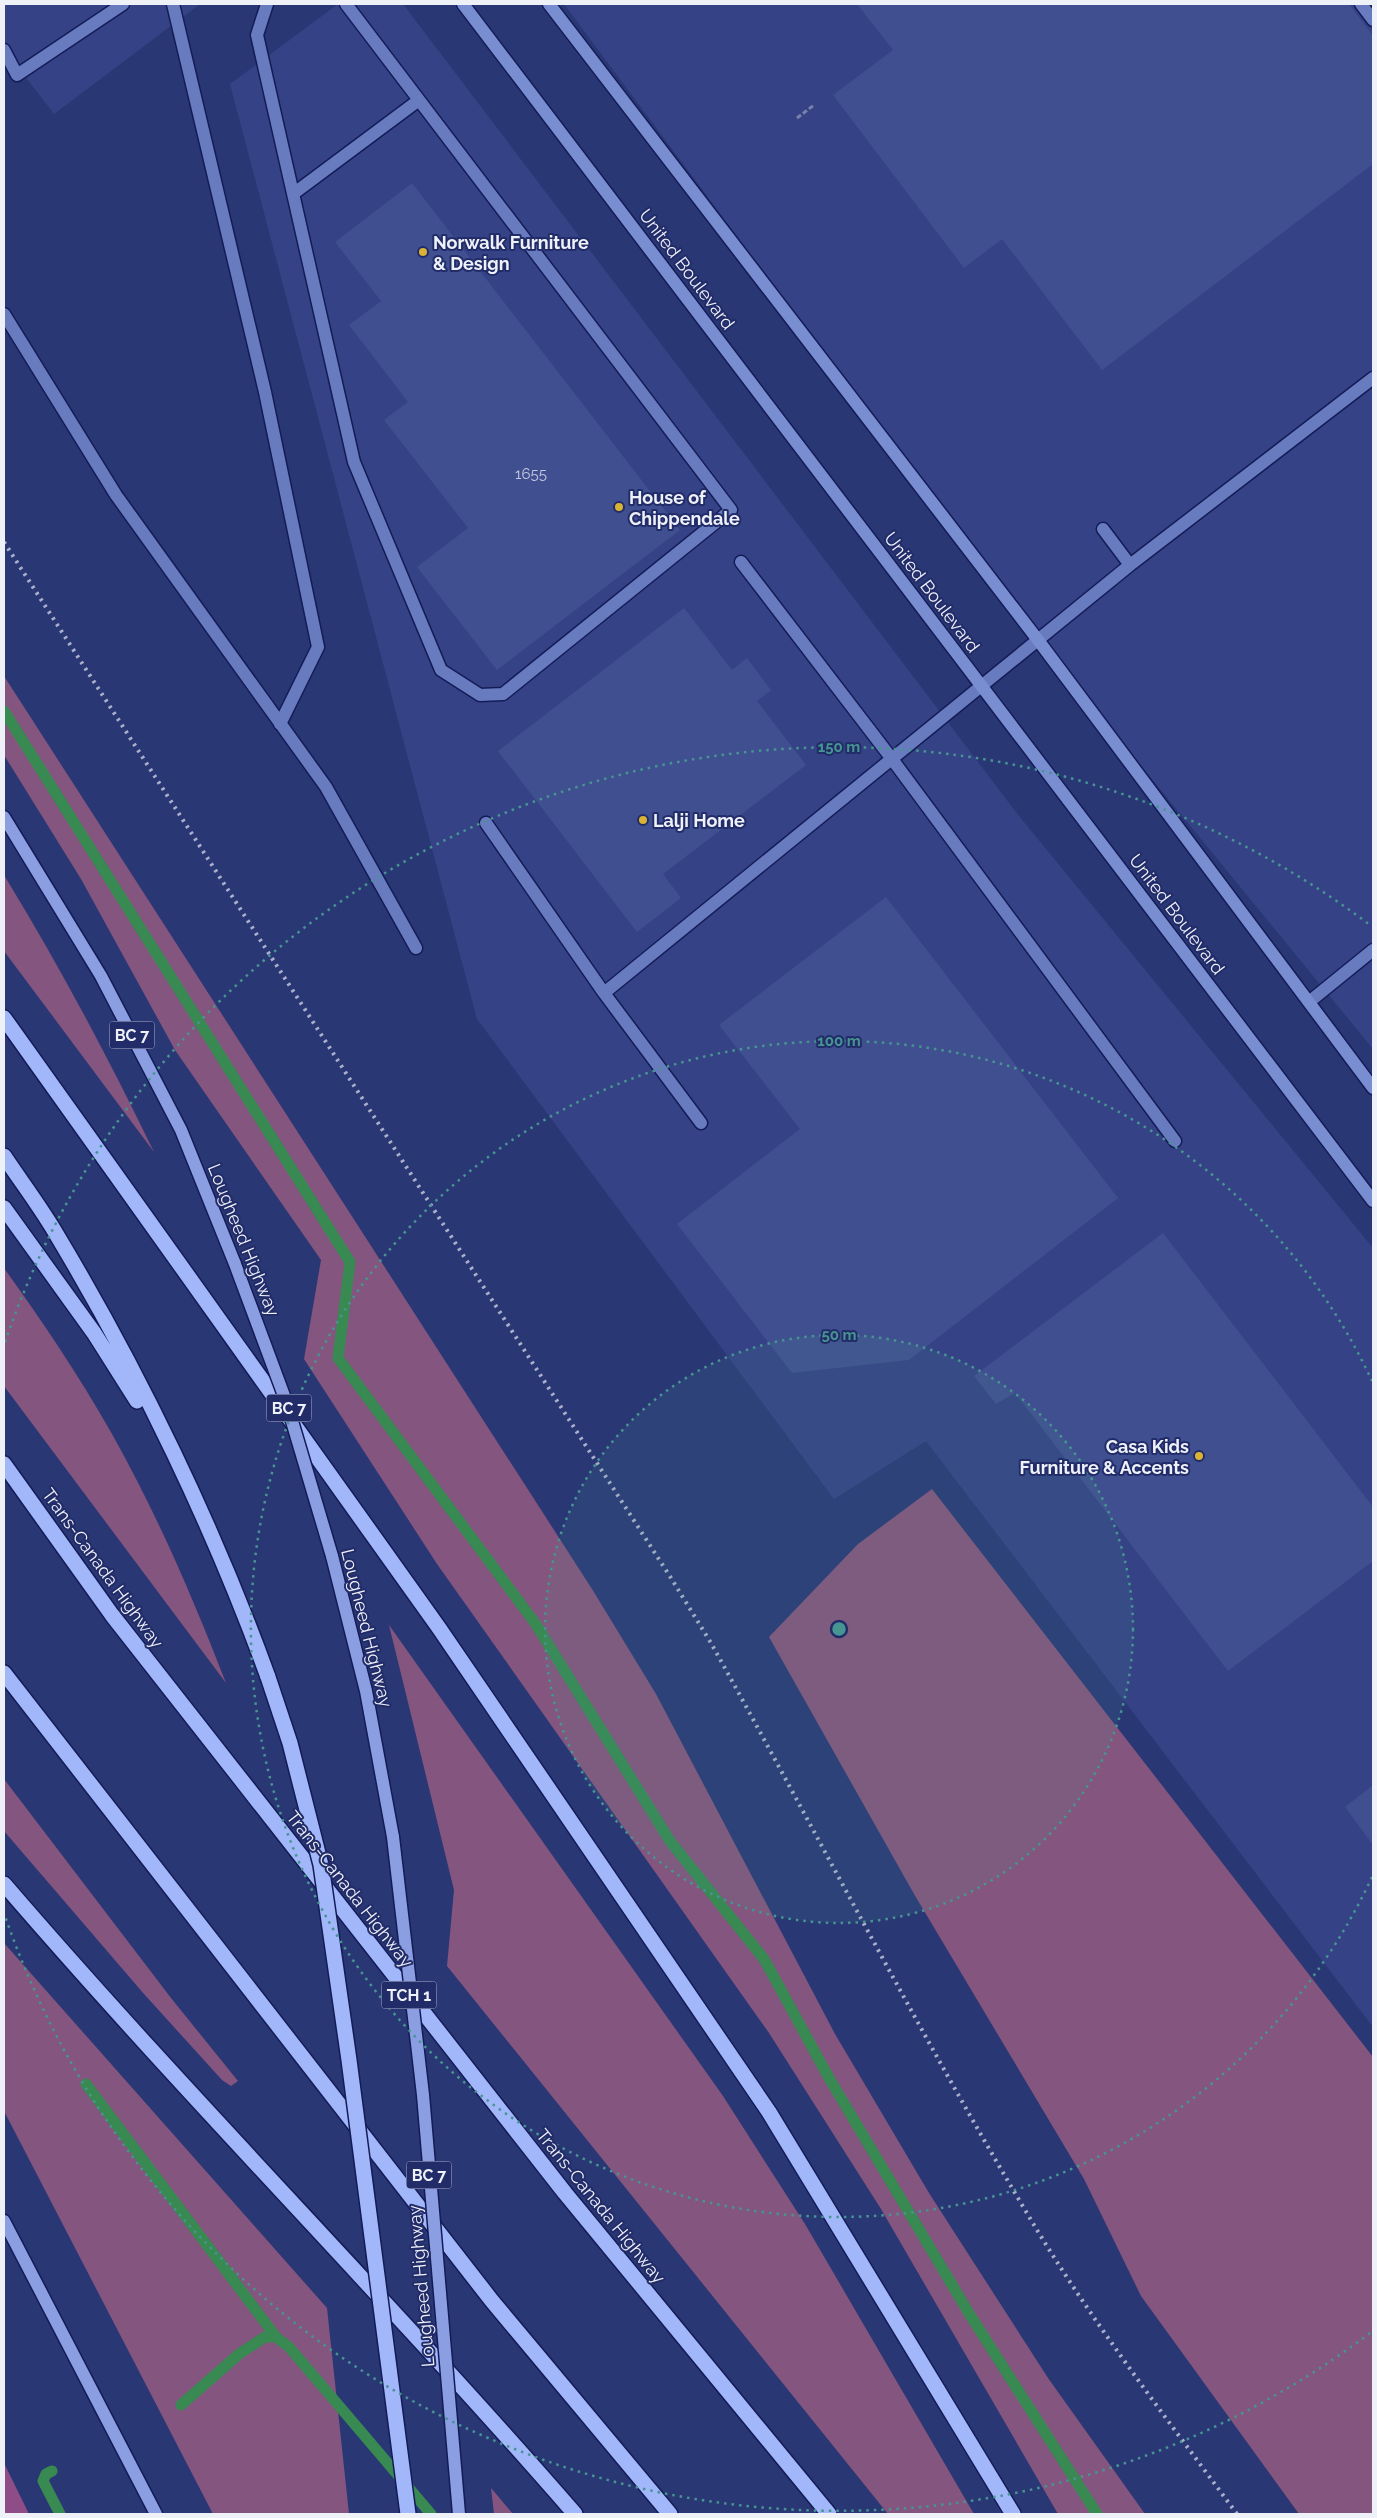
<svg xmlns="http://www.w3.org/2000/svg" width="1377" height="2518" viewBox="0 0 1377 2518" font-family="Raleway,sans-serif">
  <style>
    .built { fill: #354386 }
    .green { fill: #84557e }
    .forest { fill: #8f4d88 }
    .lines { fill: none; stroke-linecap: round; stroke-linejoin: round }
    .stream { stroke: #388a52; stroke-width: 11 }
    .building { fill: #404f90 }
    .service-casing { stroke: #141c57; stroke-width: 15 }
    .secondary-casing { stroke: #141c57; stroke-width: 15 }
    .primary-casing { stroke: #141c57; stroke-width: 15 }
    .motorway-casing { stroke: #141c57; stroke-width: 18 }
    .path { stroke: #7881a9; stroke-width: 3; stroke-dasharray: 5 2.5; stroke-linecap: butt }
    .service { stroke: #687bbf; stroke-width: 12 }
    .secondary { stroke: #798dd1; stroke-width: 12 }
    .primary { stroke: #8b9ee2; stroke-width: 12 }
    .motorway { stroke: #a2b6fa; stroke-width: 15 }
    .rail { stroke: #aab0cb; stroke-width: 4; stroke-dasharray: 2.5 5; stroke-linecap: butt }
    .primary-bridge-casing { stroke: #141c57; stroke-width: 15; stroke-linecap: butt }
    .motorway-bridge-casing { stroke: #141c57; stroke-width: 18; stroke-linecap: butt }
    .primary-bridge { stroke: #8b9ee2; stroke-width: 12 }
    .motorway-bridge { stroke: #a2b6fa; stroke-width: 15 }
    .ring { fill: none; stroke: #479591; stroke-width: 2.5; stroke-dasharray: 2.5 5 }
    .poi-dot { fill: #d9b334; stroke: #212c69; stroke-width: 2 }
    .labels { text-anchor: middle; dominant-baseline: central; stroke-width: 4; stroke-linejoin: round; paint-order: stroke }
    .number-label { font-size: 15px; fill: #c3c8df }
    .shield { fill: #212c69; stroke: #b1b6ce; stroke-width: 1 }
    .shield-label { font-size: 16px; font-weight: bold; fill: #eff1f9 }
    .poi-label { font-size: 18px; font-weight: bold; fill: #eff1f9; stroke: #212c69; text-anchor: start }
    .street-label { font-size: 18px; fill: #eff1f9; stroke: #212c69 }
    .centre { fill: #479591; stroke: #212c69; stroke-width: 2.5 }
    .ring-label { font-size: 15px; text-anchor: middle; font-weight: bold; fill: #479591; stroke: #212c69; stroke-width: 4; stroke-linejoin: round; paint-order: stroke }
  </style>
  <rect width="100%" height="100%" fill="#2a3775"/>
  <path class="built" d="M4 4H200L54 114 4 49Z
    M338 4H403L1019 816 1373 1248V2027L926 1441 834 1499 477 1019 230 84Z
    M564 4H1373V1049L1038 640Z"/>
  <path class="green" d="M4 676 592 1589 656 1694 835 2034 929 2193 1048 2378 1145 2514H1058L881 2209 769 2033 437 1564 304 1359 321 1260 175 1050 81 879 4 755Z
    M4 875C59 965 108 1057 154 1152L4 951Z
    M4 1268C42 1321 80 1377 112 1434 157 1514 193 1598 226 1683L4 1386Z
    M932 1489 1373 2057V2514H1299L1141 2296 1084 2179 914 1894 769 1637 858 1544Z
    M389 1625 723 2096 805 2224 974 2514H888L447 1966 454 1890Z
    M4 1779 171 1998 238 2081 231 2086 222 2080 144 1994 4 1831Z
    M4 1943 327 2308 349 2514H213L4 2111Z
    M491 2488 513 2514H494Z"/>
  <path class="forest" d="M4 2463 29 2514H4Z"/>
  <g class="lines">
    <path class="stream" d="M4 711 350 1262 338 1358 535 1623 670 1841 764 1959 829 2078 970 2315 1097 2514
      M86 2084 276 2337
      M181 2405 239 2354 265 2337H276L289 2347 431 2514
      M52 2471 46 2474 43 2481 60 2514"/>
  </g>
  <path class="building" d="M857 4H1349L1373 36V164L1102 370 1002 239 964 268 833 95 893 50Z
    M412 183 680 530 497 670 417 567 468 528 384 420 408 402 349 325 381 301 335 242Z
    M684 608 732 670 747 658 771 690 757 701 806 765 663 874 681 898 637 932 498 751Z
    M886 897 1118 1198 909 1360 792 1373 677 1224 800 1129 719 1025Z
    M1163 1233 1373 1507V1561L1228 1671 1015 1393 996 1404 974 1376Z
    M1373 1785V1845L1345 1807Z"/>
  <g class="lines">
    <defs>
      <path id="service" d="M173 4 265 392 318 647 280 724
        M267 4 257 35 354 462 441 670 480 695 503 694 731 510 346 4
        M1361 4 1373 20
        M4 50 17 75 123 4
        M293 194 419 100
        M4 314 116 495 326 787 416 948
        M1103 529 1130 565
        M741 562 892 759 1175 1141
        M486 823 604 993
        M1309 1002 1373 950
        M701 1123 604 993 1130 565 1373 378"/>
      <path id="secondary" d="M463 4 1373 1201
        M549 4 1038 640 1373 1088"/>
      <path id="primary" d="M4 817 101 976 181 1130 235 1264
        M332 1556 366 1691 393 1837
        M4 2221 156 2514"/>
      <path id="motorway" d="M4 1018 439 1628 769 2112 1013 2514
        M4 1156C22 1183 42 1209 58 1237 140 1374 214 1528 268 1677
        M4 1208 94 1333 137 1401
        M4 1464 112 1615 565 2193 829 2514
        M4 1673 492 2301 670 2514
        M4 1884C189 2099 389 2300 575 2514"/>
    </defs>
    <use href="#service" class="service-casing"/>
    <use href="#secondary" class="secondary-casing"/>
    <use href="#primary" class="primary-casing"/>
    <use href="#motorway" class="motorway-casing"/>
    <path class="path" d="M797 118 814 105"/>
    <use href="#service" class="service"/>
    <use href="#secondary" class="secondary"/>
    <use href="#primary" class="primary"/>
    <use href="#motorway" class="motorway"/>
    <path class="rail" d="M4 542 671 1578 711 1643C819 1837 920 2035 1034 2225 1095 2326 1167 2419 1237 2514"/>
    <defs>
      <path id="primary-bridge" d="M235 1264 286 1401 332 1556
        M393 1837 423 2095 459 2514"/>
      <path id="motorway-bridge" d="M268 1677 290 1743 321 1865 349 2060 408 2514"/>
    </defs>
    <use href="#primary-bridge" class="primary-bridge-casing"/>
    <use href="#motorway-bridge" class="motorway-bridge-casing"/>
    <use href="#primary-bridge" class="primary-bridge"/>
    <use href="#motorway-bridge" class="motorway-bridge"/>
  </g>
  <circle cx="839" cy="1629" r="294" fill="#479591" fill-opacity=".12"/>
  <g class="ring">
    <circle cx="839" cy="1629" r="294"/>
    <path d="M1372 1877A588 588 0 1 1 1372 1381"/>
    <path d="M1370 2333A882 882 0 0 1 5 1916M5 1342A882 882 0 0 1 1370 925"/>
  </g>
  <g class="poi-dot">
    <circle cx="423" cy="252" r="5"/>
    <circle cx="619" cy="507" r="5"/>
    <circle cx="643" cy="820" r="5"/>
    <circle cx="1199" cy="1456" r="5"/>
  </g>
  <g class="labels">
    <g class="number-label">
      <text x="531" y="474">1655</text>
    </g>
    <g class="shield">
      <rect x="109.5" y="1021.5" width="45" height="27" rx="4"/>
      <rect x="266.5" y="1394.5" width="45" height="27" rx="4"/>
      <rect x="381.5" y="1981.5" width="55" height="27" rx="4"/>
      <rect x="406.5" y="2161.5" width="45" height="27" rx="4"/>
    </g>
    <g class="shield-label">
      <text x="132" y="1035">BC 7</text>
      <text x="289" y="1408">BC 7</text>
      <text x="409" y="1995">TCH 1</text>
      <text x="429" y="2175">BC 7</text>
    </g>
    <g class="poi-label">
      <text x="433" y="242">Norwalk Furniture<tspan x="433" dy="21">&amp; Design</tspan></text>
      <text x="629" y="497">House of<tspan x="629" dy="21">Chippendale</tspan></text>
      <text x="653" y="820">Lalji Home</text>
      <text x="1189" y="1446" text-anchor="end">Casa Kids<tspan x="1189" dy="21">Furniture &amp; Accents</tspan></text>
    </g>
    <g class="street-label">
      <text transform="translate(687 269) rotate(53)">United Boulevard</text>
      <text transform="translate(932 592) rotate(53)">United Boulevard</text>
      <text transform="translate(1177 914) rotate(53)">United Boulevard</text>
      <text transform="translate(244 1240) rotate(68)">Lougheed Highway</text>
      <text transform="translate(103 1568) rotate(54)">Trans-Canada Highway</text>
      <text transform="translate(367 1628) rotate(76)">Lougheed Highway</text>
      <text transform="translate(350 1889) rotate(52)">Trans-Canada Highway</text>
      <text transform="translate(601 2206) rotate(51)">Trans-Canada Highway</text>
      <text transform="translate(421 2286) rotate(-95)">Lougheed Highway</text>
    </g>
  </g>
  <circle cx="839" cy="1629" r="8" class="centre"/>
  <g class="ring-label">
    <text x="839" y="752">150 m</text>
    <text x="839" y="1046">100 m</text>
    <text x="839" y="1340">50 m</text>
  </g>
  <rect width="1377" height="2518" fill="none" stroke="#eff1f9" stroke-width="10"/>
</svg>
